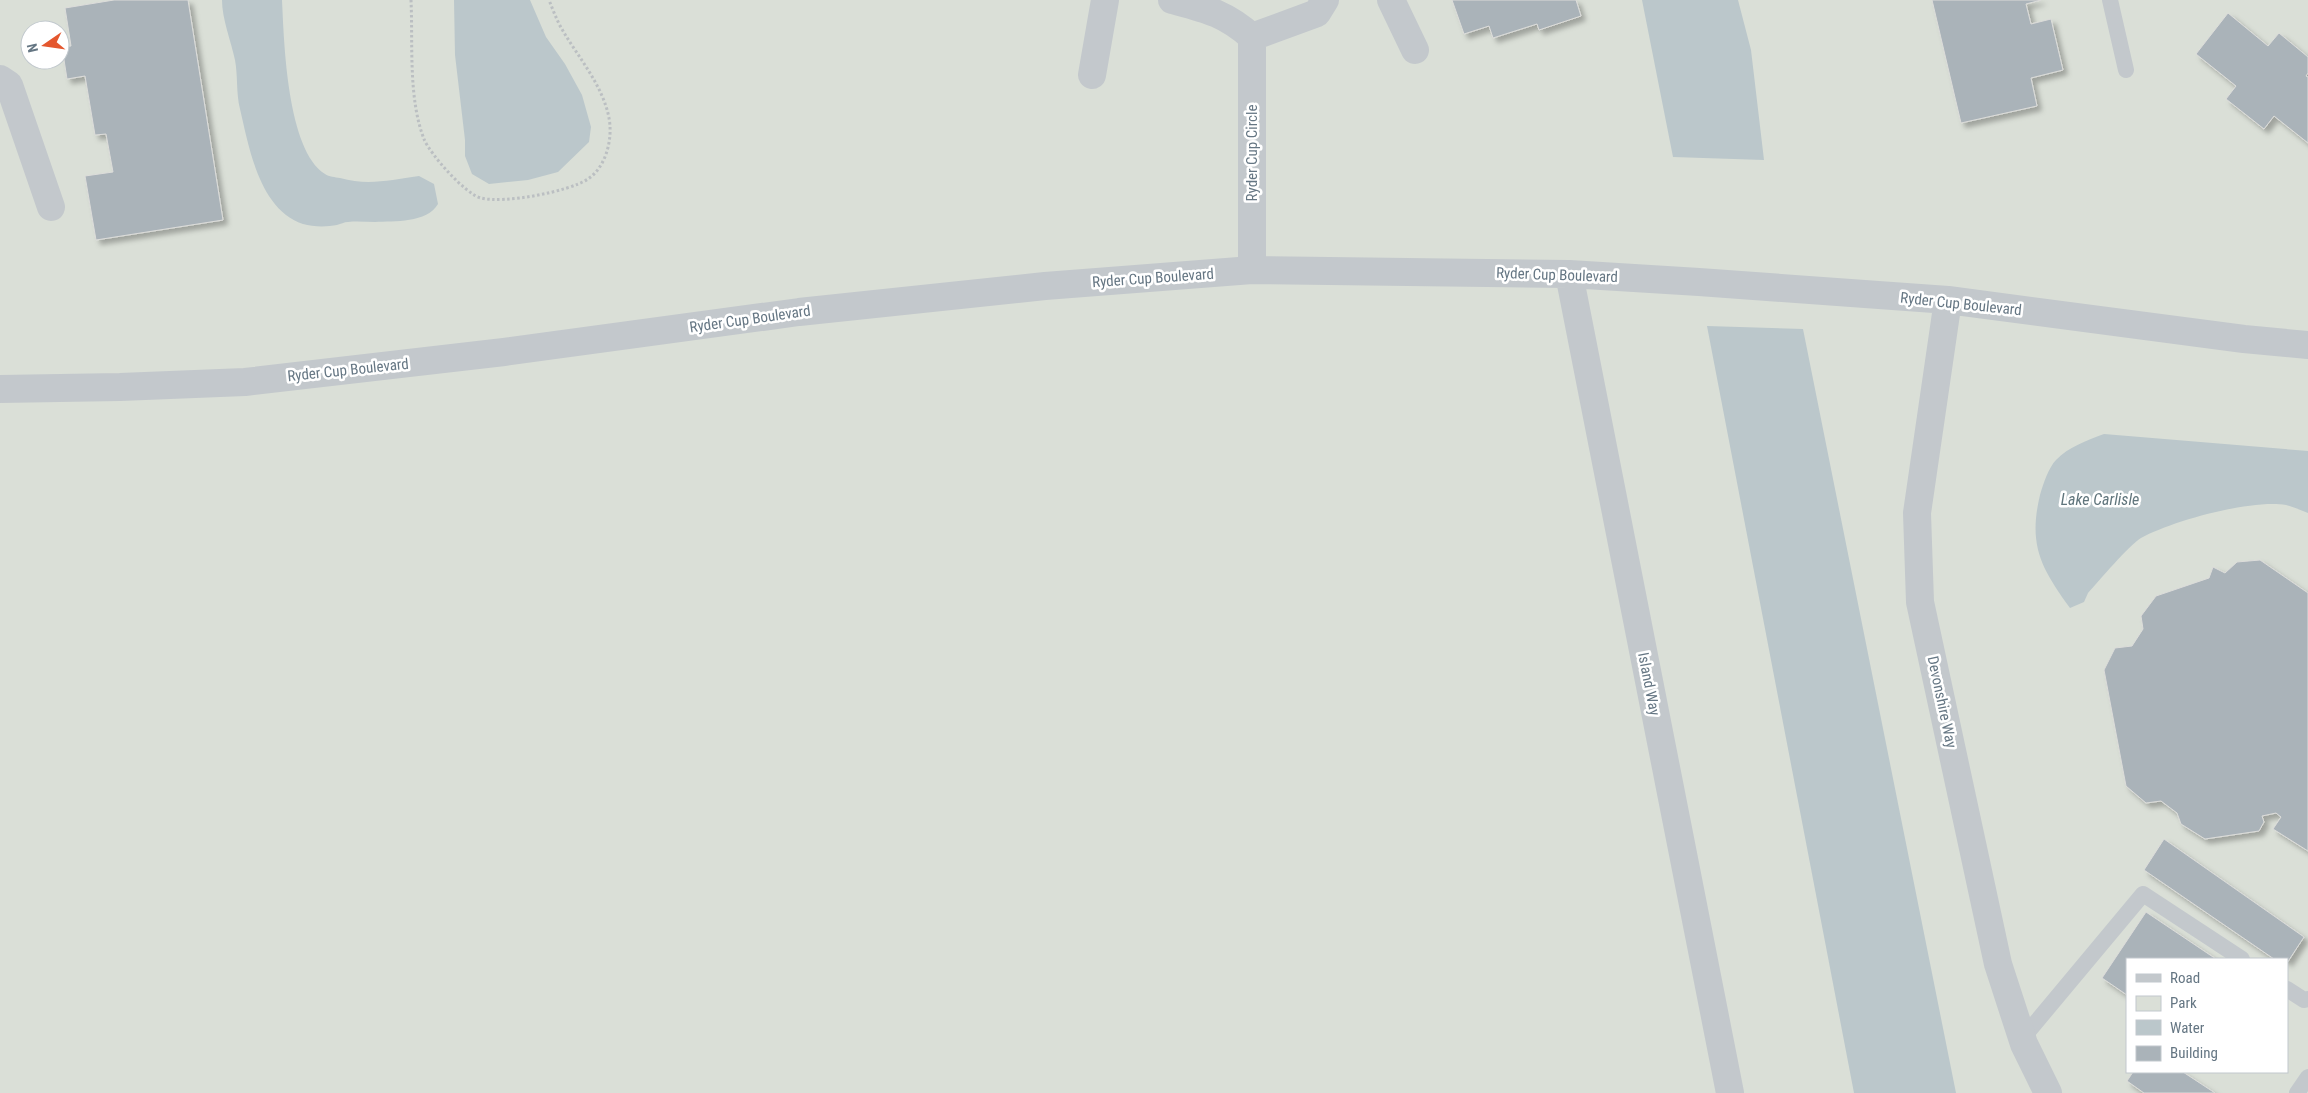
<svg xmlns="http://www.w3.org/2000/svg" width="2308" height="1093" viewBox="0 0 2308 1093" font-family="'Roboto Condensed',sans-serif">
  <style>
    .green { fill: #dadfd7; fill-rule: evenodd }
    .water { fill: #bbc7cb }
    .building { fill: #aab3b9; stroke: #dcdcda; filter: url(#shadow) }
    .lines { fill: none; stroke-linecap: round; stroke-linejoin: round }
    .path { stroke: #bbbfc2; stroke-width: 3; stroke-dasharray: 2.5 2.5; stroke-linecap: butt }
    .lane { stroke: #c3c8cc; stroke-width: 16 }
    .street { stroke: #c3c8cc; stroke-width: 28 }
    .labels { text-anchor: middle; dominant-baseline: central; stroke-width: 5; stroke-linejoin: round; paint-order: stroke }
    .street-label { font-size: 15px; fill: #657683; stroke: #fff }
    .water-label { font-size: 16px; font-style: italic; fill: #60757c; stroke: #fff }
  </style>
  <defs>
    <filter id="shadow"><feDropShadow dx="4.5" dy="4.5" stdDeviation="2.5" flood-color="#0004"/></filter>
  </defs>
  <rect width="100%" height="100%" fill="#fafaf8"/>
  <path class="green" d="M0 0H2308V1093H0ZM30 30H60V60H30ZM2127 959H2287V1072H2127Z"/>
  <path class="water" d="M222 0H282C284 42 287 150 325 174 329 177 335 177 340 178 368 186 390 180 419 176L434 184 438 204C427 223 394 221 375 222 366 222 357 221 348 222 344 222 341 224 337 225 327 227 313 227 303 224 259 209 249 147 240 109 236 93 238 76 235 60 231 41 222 19 222 0Z
    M454 0H530L546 37 565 64 582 95 591 127 589 142 558 172 528 180 489 184 472 174 465 156V140L455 55Z
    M1642 0H1738L1751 50 1764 160 1673 157Z
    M1707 326 1803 329 1956 1093H1854Z
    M2104 434 2308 451V513C2301 510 2293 507 2286 505 2251 499 2172 521 2141 538 2128 546 2100 580 2088 593L2084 602 2070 608C2041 568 2028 545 2040 495 2043 484 2049 467 2056 460 2068 447 2088 440 2104 434Z"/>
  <path class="building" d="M114 0H188L223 220 96 240 85 176 113 172 106 134 95 135 85 76 67 79 62 47 71 46 65 8Z
    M1452 0H1576L1581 16 1539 30 1537 24 1493 38 1489 26 1464 34Z
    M1932 0H2041L2026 4 2031 24 2051 19 2063 70 2031 78 2037 106 1961 123Z
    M2228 13 2268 46 2279 33 2308 57V73L2306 76 2308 77V143L2274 116 2264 129 2226 99 2236 86 2196 54Z
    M2260 560 2308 593V851L2273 829 2281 817 2276 813 2262 816 2264 822 2259 831 2205 839 2181 824 2177 813 2161 801 2146 803 2126 786 2104 670 2115 648 2132 646 2143 629 2141 616 2156 596 2209 578 2213 567 2225 573 2237 562Z
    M2164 839 2304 937 2287 963V959H2274L2144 870Z
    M2146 912 2216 959H2127V995L2102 978Z
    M2133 1072H2183L2215 1093H2144L2127 1081Z"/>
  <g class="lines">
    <path class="path" d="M411 0C413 43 408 98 424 139 430 154 465 194 481 198 503 204 568 192 588 179 606 167 613 139 609 118 603 86 579 58 563 31 557 21 553 10 549 0"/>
    <path class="lane" d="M2110 0 2126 70
      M2287 989 2304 1000 2308 999
      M2022 1039 2143 894 2242 959
      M2297 1093 2308 1077"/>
    <path class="street" d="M1172 0C1206 9 1225 13 1252 37
      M1391 0 1415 50
      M1252 37 1317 13 1325 0
      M1092 75 1105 0
      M0 79 9 85 51 207
      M1252 270V37
      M1569 274 1730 1093
      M1948 300 1917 513 1920 602 1998 964 2024 1044 2048 1093
      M0 389 120 387 245 382 504 352 799 312 1045 286 1252 270 1569 274 1699 282 1948 300 2244 339 2308 345"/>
  </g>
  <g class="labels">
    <g class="street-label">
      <text transform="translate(1252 153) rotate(-90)">Ryder Cup Circle</text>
      <text transform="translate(1557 275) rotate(2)">Ryder Cup Boulevard</text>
      <text transform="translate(1153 278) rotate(-4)">Ryder Cup Boulevard</text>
      <text transform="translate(1961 304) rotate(6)">Ryder Cup Boulevard</text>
      <text transform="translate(750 319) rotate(-8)">Ryder Cup Boulevard</text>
      <text transform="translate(348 370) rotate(-6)">Ryder Cup Boulevard</text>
      <text transform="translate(1649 684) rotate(79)">Island Way</text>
      <text transform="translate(1942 702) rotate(78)">Devonshire Way</text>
    </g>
    <g class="water-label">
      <text x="2100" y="499">Lake Carlisle</text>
    </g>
  </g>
  <rect x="2126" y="958" width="162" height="115" fill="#ffffff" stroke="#c1c8cd"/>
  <rect x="2136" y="974" width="25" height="8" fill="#c3c8cc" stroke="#c1c8cd"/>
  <text x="2170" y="983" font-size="15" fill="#657683">Road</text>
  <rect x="2136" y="996" width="25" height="15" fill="#dadfd7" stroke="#c1c8cd"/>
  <text x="2170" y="1008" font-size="15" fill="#657683">Park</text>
  <rect x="2136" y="1020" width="25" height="15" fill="#bbc7cb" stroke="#c1c8cd"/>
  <text x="2170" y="1033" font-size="15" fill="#657683">Water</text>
  <rect x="2136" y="1046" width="25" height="15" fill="#aab3b9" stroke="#c1c8cd"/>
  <text x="2170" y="1058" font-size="15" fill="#657683">Building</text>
  <g transform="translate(45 45) rotate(257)"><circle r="24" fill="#ffffff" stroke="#c1c8cd"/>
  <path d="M0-4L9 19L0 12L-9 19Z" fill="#e4572e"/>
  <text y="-8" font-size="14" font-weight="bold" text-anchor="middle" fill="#657683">N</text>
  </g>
</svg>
